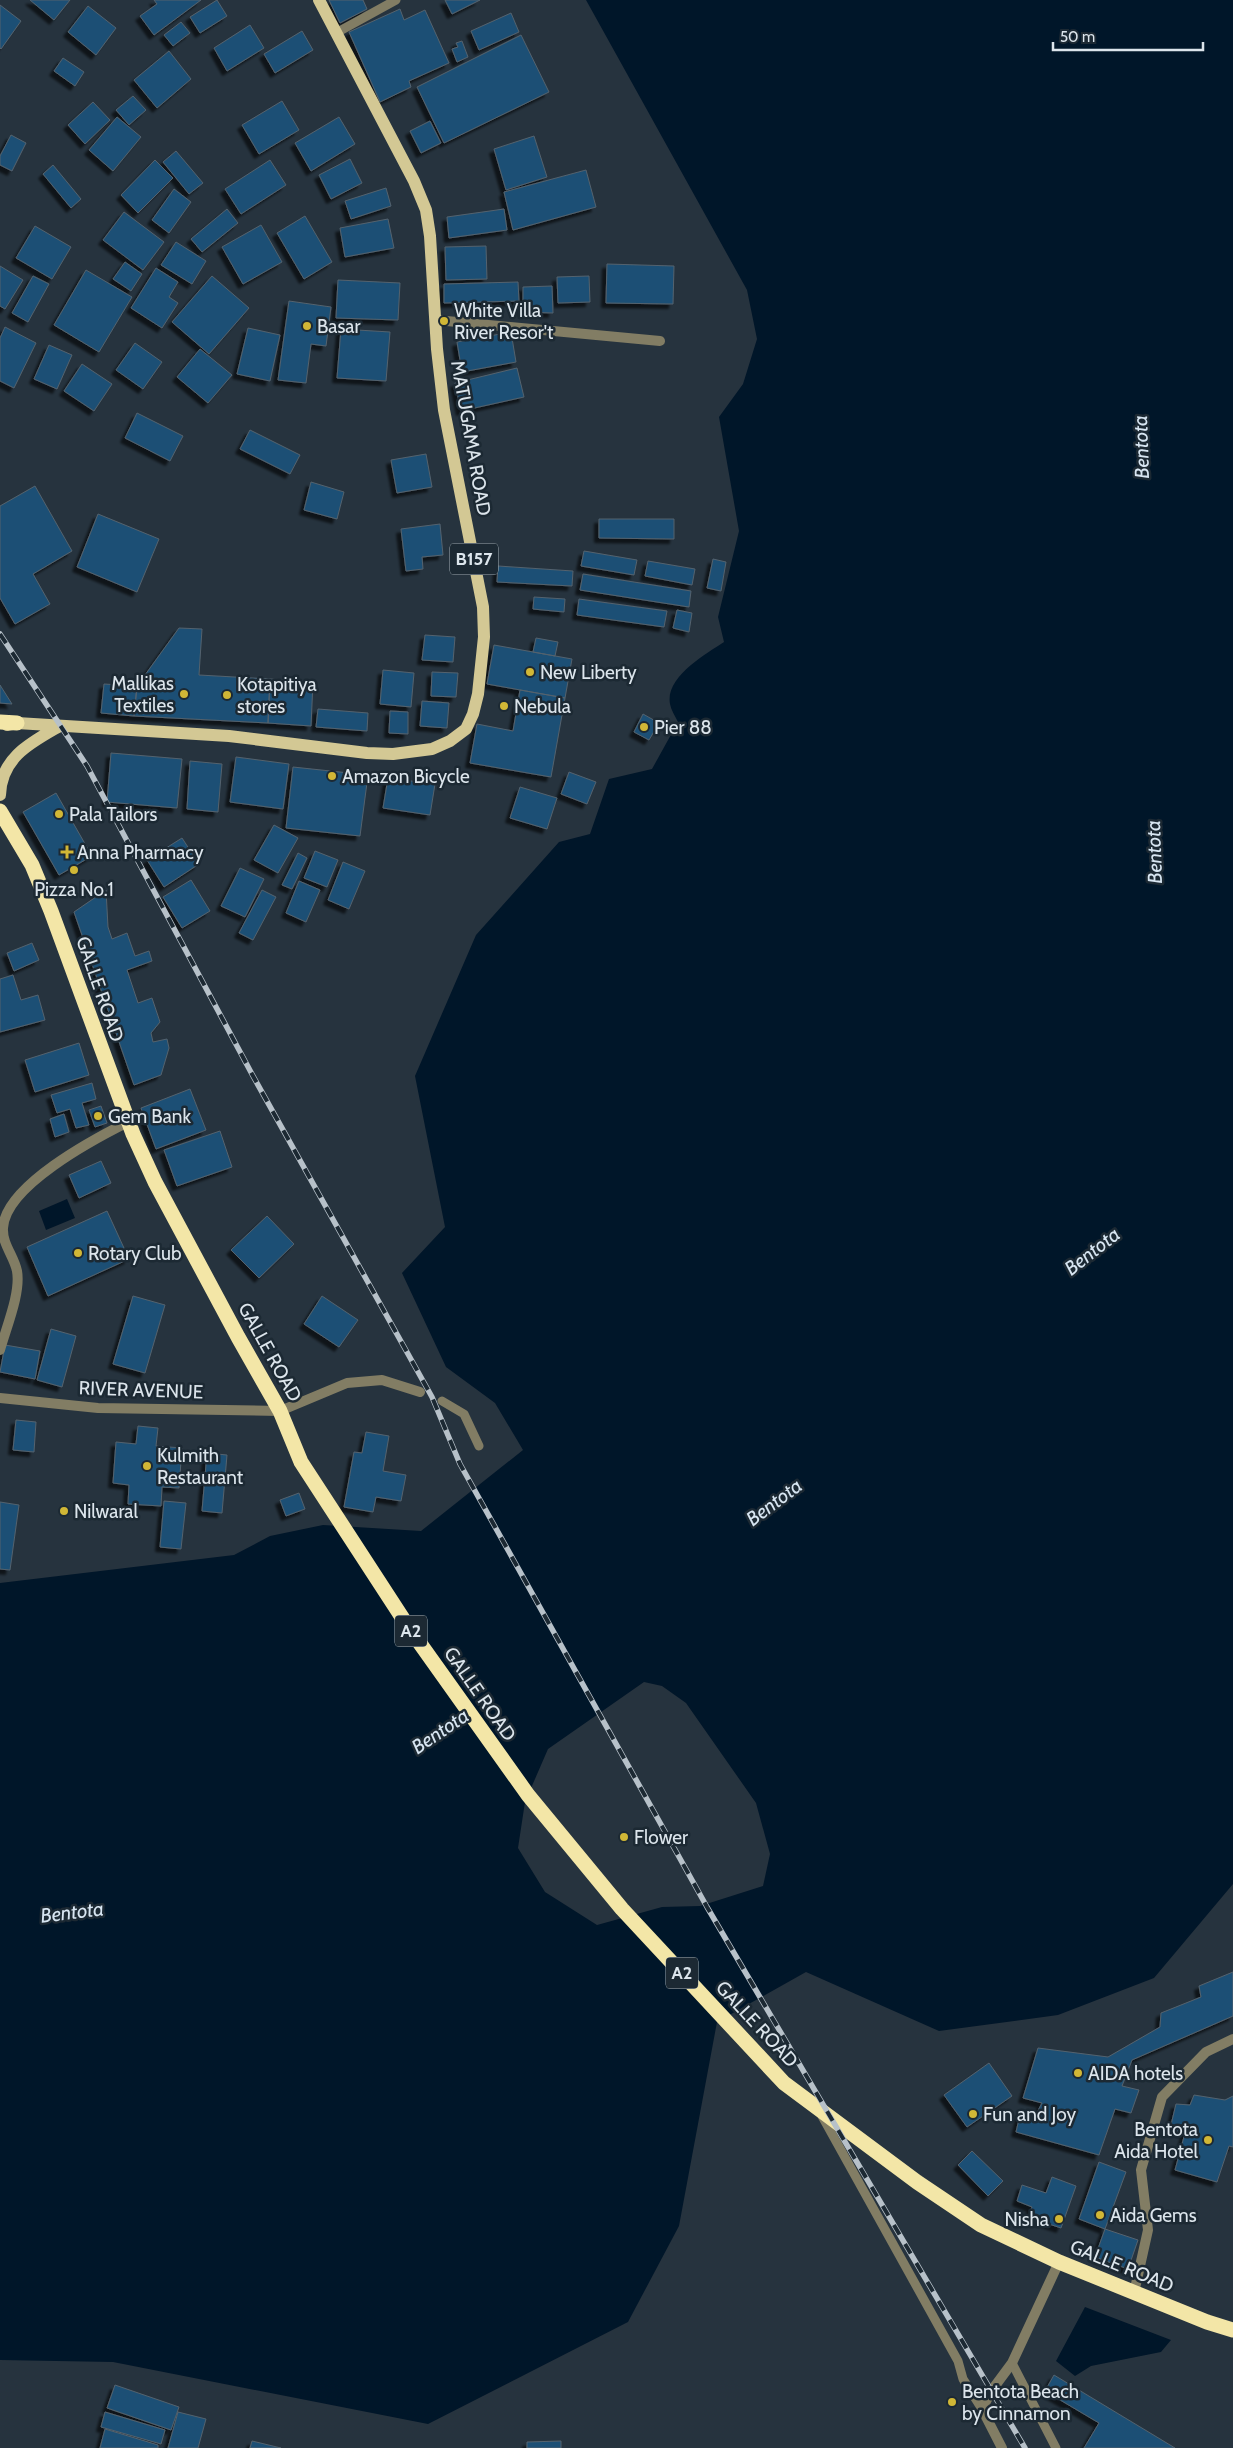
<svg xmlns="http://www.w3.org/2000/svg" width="1233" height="2448" viewBox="0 0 1233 2448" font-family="Cabin,sans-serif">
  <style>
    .water { fill: #001629; fill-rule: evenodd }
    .building { fill: #1d5074; stroke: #54626e; filter: url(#shadow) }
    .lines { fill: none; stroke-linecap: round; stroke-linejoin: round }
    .lane { stroke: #827d64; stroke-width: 9 }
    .street { stroke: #827d64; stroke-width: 10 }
    .primary { stroke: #d3c894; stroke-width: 12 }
    .highway { stroke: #f3e6a7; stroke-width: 15 }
    .rail-casing { stroke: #b7c1c9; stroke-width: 5.5 }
    .rail { stroke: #1c2933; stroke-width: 4; stroke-dasharray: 11; stroke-linecap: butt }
    .poi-dot { fill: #d1b736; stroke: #1c2933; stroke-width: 2 }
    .labels { text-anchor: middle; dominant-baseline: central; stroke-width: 5; stroke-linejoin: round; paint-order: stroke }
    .shield { fill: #1c2933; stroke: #a2adb4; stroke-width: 1 }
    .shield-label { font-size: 18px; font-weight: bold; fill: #dce5ec }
    .poi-label { font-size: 19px; fill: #dce5ec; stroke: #1c2933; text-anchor: start }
    .street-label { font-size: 19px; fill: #dce5ec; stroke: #1c2933 }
    .water-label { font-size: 20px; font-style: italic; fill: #d8e6f2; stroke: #1c2933 }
  </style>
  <defs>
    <filter id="shadow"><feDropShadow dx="-4.5" dy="4.5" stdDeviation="1" flood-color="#0009"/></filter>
  </defs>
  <rect width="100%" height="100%" fill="#26333e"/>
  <path class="water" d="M586 0H1233V1884L1154 1978 1058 2015 939 2031 806 1972 717 2022 679 2226 628 2322 428 2424 113 2362 0 2360V1583L234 1555 270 1536 323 1525 421 1531 523 1450 495 1403 446 1367 402 1273 445 1227 415 1076 476 935 559 842 590 834 609 779 652 769 678 722C675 716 671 710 670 704 665 677 706 654 724 642L718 617 739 531 719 417 743 384 757 339 747 290ZM644 1682 662 1686 686 1703 756 1803 770 1854 763 1886 700 1906 662 1907 597 1925 545 1892 518 1848 525 1802 548 1749Z
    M67 1199 75 1218 46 1230 39 1211Z
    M1085 2307 1171 2340 1161 2352 1091 2366 1075 2376 1056 2361Z"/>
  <path class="building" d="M30 0H70L54 20Z
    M154 0H201L154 35 140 16 157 4Z
    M217 0 227 16 200 33 190 17Z
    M329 0H363L367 9 340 23Z
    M445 0H480L452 14Z
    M0 5 21 21 1 49 0 48Z
    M88 6 116 28 96 55 68 32Z
    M400 9 404 20 425 10 449 63 409 81 411 87 380 102 349 32Z
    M511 13 519 32 479 50 471 31Z
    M181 22 190 33 173 46 164 35Z
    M250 25 264 48 227 71 214 48Z
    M302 31 313 50 275 73 264 54Z
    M521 35 549 92 444 143 417 87Z
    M462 41 468 57 457 62 452 49 458 47 456 43Z
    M169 51 191 79 157 108 134 80Z
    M63 58 84 72 75 86 54 71Z
    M133 96 146 110 129 125 116 110Z
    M282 101 299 130 259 154 242 125Z
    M93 102 110 120 85 144 68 125Z
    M117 117 141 137 113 171 89 150Z
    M339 117 355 144 311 171 295 143Z
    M430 121 441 143 421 153 410 131Z
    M11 135 26 143 12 171 0 165V156Z
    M534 136 547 177 506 190 494 149Z
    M176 151 203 183 189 194 163 162Z
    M350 159 362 183 331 199 319 175Z
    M155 160 173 178 138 213 121 195Z
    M270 160 286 185 241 214 225 189Z
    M53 165 81 199 71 208 43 174Z
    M586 170 596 207 513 230 504 192Z
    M386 188 391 206 351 219 345 201Z
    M174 189 191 202 169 233 152 220Z
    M227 209 238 223 202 252 191 239Z
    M504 209 507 230 449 238 447 217Z
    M124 212 164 242 143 270 103 240Z
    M305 216 332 262 304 279 277 233Z
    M388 219 394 248 345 257 340 228Z
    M261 225 282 262 243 284 222 247Z
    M35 226 71 247 52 279 16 258Z
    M176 242 206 261 192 284 161 265Z
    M486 246 487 279 446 280 445 247Z
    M125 262 142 274 131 291 113 279Z
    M607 264 674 266 673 304 606 303Z
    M0 266 23 280 5 309 0 306Z
    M156 268 178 282 169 297 178 303 162 328 131 308Z
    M86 270 132 297 99 352 54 325Z
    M33 276 49 284 28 322 12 313Z
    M212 276 249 308 209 354 172 322Z
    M589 276 590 302 558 303 557 277Z
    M338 280 400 283 398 320 336 318Z
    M518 282 519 301 444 303V284Z
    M552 286 553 313 523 312V287Z
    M289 301 331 307 326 346 311 344 306 383 278 380Z
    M5 327 36 343 14 388 0 381V338Z
    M248 328 280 335 270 381 237 374Z
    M341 329 390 332 386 381 337 378Z
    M511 332 516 362 462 372 457 342Z
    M135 343 162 362 143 389 116 370Z
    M49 345 72 355 57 389 34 379Z
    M200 349 232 375 208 403 177 377Z
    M82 364 112 384 94 411 64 391Z
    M517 368 524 397 461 411 455 383Z
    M137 413 183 436 170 461 125 438Z
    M250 430 300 455 290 474 240 449Z
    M426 454 432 487 397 493 391 460Z
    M311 482 344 492 337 519 304 510Z
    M35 486 72 551 33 574 50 604 15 624 0 598V506Z
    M98 514 159 539 137 592 77 567Z
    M599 519H674V539L599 538Z
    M440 524 443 555 422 557 423 569 406 571 401 529Z
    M584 551 637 560 634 575 581 566Z
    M713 559 726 562 721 591 707 588Z
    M648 561 695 569 692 585 645 576Z
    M498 566 573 571 572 586 497 582Z
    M583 574 691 591 689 607 580 590Z
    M534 597 565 599 564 612 533 609Z
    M579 599 667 611 664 627 577 615Z
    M677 610 692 613 689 632 673 628Z
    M179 628 202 629 199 675 270 679 268 723 134 716 137 686Z
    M425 635 455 637 453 662 422 660Z
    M536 638 558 642 555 656 533 652Z
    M494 645 572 659 565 698 487 684Z
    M383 670 414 673 411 707 380 704Z
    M432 672 458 673 456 697 431 696Z
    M270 679 313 682 311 726 268 723Z
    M104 684 137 686 134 716 101 713Z
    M0 685 12 704 0 703Z
    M520 690 565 698 551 777 470 763 477 724 513 731Z
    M422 701 449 703 447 728 420 726Z
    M318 709 368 713 367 731 316 727Z
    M390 711 408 712V734L389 733Z
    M643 714 659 723 649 740 634 732Z
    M111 753 182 759 177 808 107 802Z
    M236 757 289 764 283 809 230 802Z
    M190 761 222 764 218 812 187 809Z
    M293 767 368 775 360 836 286 828Z
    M569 772 596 782 587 804 561 794Z
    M388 778 435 784 430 815 383 808Z
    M520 787 557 798 547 829 510 818Z
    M56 793 92 856 59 875 23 812Z
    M274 825 298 838 278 873 254 860Z
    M182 838 199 864 164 887 147 860Z
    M315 851 338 860 327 887 304 878Z
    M298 853 307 858 292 889 282 885Z
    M343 862 365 871 349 909 328 900Z
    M240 868 264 879 245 917 221 906Z
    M191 880 210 911 182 928 163 897Z
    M299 881 320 890 306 922 286 913Z
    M106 890 108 927 112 939 127 933 135 956 149 951 152 961 127 970 138 1003 152 998 160 1022 151 1033 153 1042 167 1039 169 1048 161 1075 134 1085 74 912Z
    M262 890 276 897 253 940 239 933Z
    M32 943 39 960 14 971 7 953Z
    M13 975 21 1000 38 995 45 1020 0 1032V979Z
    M79 1043 89 1075 35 1092 25 1060Z
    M92 1083 96 1099 82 1103 89 1125 76 1128 70 1109 57 1113 51 1095Z
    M190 1089 206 1130 156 1149 141 1108Z
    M101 1106 107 1123 95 1127 89 1110Z
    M64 1114 69 1132 55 1137 50 1119Z
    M220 1131 232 1167 177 1186 164 1150Z
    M101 1161 111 1183 79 1198 69 1175Z
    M107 1211 129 1259 48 1296 27 1247Z
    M267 1216 294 1244 259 1278 231 1250Z
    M133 1296 165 1305 145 1373 113 1364Z
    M322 1296 358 1320 339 1347 304 1324Z
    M51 1329 76 1336 62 1387 37 1380Z
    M5 1345 40 1351 35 1379 0 1372Z
    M16 1420 36 1422 34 1452 13 1450Z
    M138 1426 158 1428 156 1446 182 1448 179 1488 162 1487 161 1506 128 1504 129 1485 113 1483 116 1442 136 1444Z
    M366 1432 389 1436 383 1471 406 1475 401 1501 376 1497 373 1512 344 1507 354 1452 362 1453Z
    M207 1453 227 1455 222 1513 202 1511Z
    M299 1493 305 1509 286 1516 280 1500Z
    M164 1501 186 1503 181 1549 160 1547Z
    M0 1502 19 1505 10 1570 0 1569Z
    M1233 1972V2016L1132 2060 1122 2086 1139 2090 1131 2113 1115 2109 1099 2155 1016 2132 1021 2111 1035 2116 1042 2103 1023 2098 1038 2048 1108 2057 1160 2027 1161 2013 1201 1997 1199 1986Z
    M989 2063 1012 2096 967 2127 944 2095Z
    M1194 2095 1225 2100 1233 2096V2147L1229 2146 1217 2182 1175 2170 1185 2133 1170 2129 1176 2104 1190 2105Z
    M972 2151 1003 2181 988 2196 958 2165Z
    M1099 2162 1126 2172 1105 2229 1079 2219Z
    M1052 2177 1076 2186 1061 2228 1028 2217 1032 2207 1017 2201 1022 2185 1046 2193Z
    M1105 2229 1138 2240 1128 2269 1095 2257Z
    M1054 2375 1175 2448H1084L1099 2423 1045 2391Z
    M115 2385 179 2407 171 2430 107 2408Z
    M105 2412 165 2430 161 2444 101 2427Z
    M178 2412 206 2419 198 2448H168Z
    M105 2429 158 2445V2448H100Z
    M252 2441 281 2448H250Z
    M561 2441V2448H527V2442Z"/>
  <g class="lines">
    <path class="lane" d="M336 33 396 0
      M442 1401 464 1414 479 1446
      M822 2116 958 2361 963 2379 982 2409
      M1012 2363 1056 2448"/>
    <path class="street" d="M436 320 660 341
      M0 1350C6 1328 21 1293 17 1271 14 1256 2 1244 3 1228 5 1186 94 1139 128 1122
      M0 1398 98 1408 280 1411 347 1383 382 1380 420 1392
      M1134 2293 1148 2230 1141 2170 1162 2097 1206 2052 1233 2039
      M1002 2448 982 2409 992 2390 1012 2363 1059 2262"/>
    <path class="primary" d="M7 725 17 723 229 736 367 753 393 754 432 749 450 741 466 729 473 714 478 694 484 637 483 607 444 410 437 349 430 236 426 210 414 181 319 0
      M0 795C1 758 30 743 58 727"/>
    <path class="highway" d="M0 722 17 723
      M0 811 32 865 51 911 133 1134 155 1182 238 1337 280 1411 301 1462 409 1628 528 1795 622 1909 784 2083 917 2182 981 2225 1059 2262 1207 2322 1233 2330"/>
    <defs>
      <path id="rail" d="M0 634 87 766 253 1076 432 1397 460 1464 707 1907 1025 2448"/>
    </defs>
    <use href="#rail" class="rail-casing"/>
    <use href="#rail" class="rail"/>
  </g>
  <g class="poi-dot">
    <circle cx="444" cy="321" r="5"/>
    <circle cx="307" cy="326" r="5"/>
    <circle cx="530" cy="672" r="5"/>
    <circle cx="184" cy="694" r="5"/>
    <circle cx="227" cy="695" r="5"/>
    <circle cx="504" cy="706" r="5"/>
    <circle cx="644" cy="727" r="5"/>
    <circle cx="332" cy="776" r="5"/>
    <circle cx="59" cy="814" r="5"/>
    <path d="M64.5 844.5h5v5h5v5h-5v5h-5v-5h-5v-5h5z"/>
    <circle cx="74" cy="870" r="5"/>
    <circle cx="98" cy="1116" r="5"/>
    <circle cx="78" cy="1253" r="5"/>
    <circle cx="147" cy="1466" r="5"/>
    <circle cx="64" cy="1511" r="5"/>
    <circle cx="624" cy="1837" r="5"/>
    <circle cx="1078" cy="2073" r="5"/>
    <circle cx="973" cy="2114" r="5"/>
    <circle cx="1208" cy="2140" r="5"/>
    <circle cx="1100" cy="2215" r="5"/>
    <circle cx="1059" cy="2219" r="5"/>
    <circle cx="952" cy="2402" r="5"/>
  </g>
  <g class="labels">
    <g class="shield">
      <rect x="450" y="543.5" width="48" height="31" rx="4"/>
      <rect x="395" y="1615.5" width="32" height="31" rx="4"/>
      <rect x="666" y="1957.5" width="32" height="31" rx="4"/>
    </g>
    <g class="shield-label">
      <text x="474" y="559">B157</text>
      <text x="411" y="1631">A2</text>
      <text x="682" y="1973">A2</text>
    </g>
    <g class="poi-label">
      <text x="454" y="310">White Villa<tspan x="454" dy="22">River Resor't</tspan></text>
      <text x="317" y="326">Basar</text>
      <text x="540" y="672">New Liberty</text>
      <text x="174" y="683" text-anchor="end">Mallikas<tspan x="174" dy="22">Textiles</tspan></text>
      <text x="237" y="684">Kotapitiya<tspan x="237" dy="22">stores</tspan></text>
      <text x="514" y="706">Nebula</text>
      <text x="654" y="727">Pier 88</text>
      <text x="342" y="776">Amazon Bicycle</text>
      <text x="69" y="814">Pala Tailors</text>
      <text x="77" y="852">Anna Pharmacy</text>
      <text x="74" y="889" text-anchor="middle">Pizza No.1</text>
      <text x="108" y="1116">Gem Bank</text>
      <text x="88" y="1253">Rotary Club</text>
      <text x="157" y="1455">Kulmith<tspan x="157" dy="22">Restaurant</tspan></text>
      <text x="74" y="1511">Nilwaral</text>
      <text x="634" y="1837">Flower</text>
      <text x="1088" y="2073">AIDA hotels</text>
      <text x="983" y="2114">Fun and Joy</text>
      <text x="1198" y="2129" text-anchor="end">Bentota<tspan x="1198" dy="22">Aida Hotel</tspan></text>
      <text x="1110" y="2215">Aida Gems</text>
      <text x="1049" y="2219" text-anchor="end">Nisha</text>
      <text x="962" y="2391">Bentota Beach<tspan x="962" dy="22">by Cinnamon</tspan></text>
    </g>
    <g class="street-label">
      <text transform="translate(471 438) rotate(80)">MATUGAMA ROAD</text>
      <text transform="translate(100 989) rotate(71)">GALLE ROAD</text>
      <text transform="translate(270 1352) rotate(61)">GALLE ROAD</text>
      <text transform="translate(141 1390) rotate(2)">RIVER AVENUE</text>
      <text transform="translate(480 1694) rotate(55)">GALLE ROAD</text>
      <text transform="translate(757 2024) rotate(47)">GALLE ROAD</text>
      <text transform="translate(1122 2266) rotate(22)">GALLE ROAD</text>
    </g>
    <g class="water-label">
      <text transform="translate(1141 447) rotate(-92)">Bentota</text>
      <text transform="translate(1154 852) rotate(-92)">Bentota</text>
      <text transform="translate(1092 1251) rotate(-38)">Bentota</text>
      <text transform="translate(774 1502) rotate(-37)">Bentota</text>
      <text transform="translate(440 1731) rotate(-34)">Bentota</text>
      <text transform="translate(72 1912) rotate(-7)">Bentota</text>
    </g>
  </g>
  <path d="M1053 42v8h150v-8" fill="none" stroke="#dce5ec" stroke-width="2.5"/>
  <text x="1060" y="42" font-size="15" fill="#dce5ec" stroke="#1c2933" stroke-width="4" paint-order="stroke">50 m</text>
</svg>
